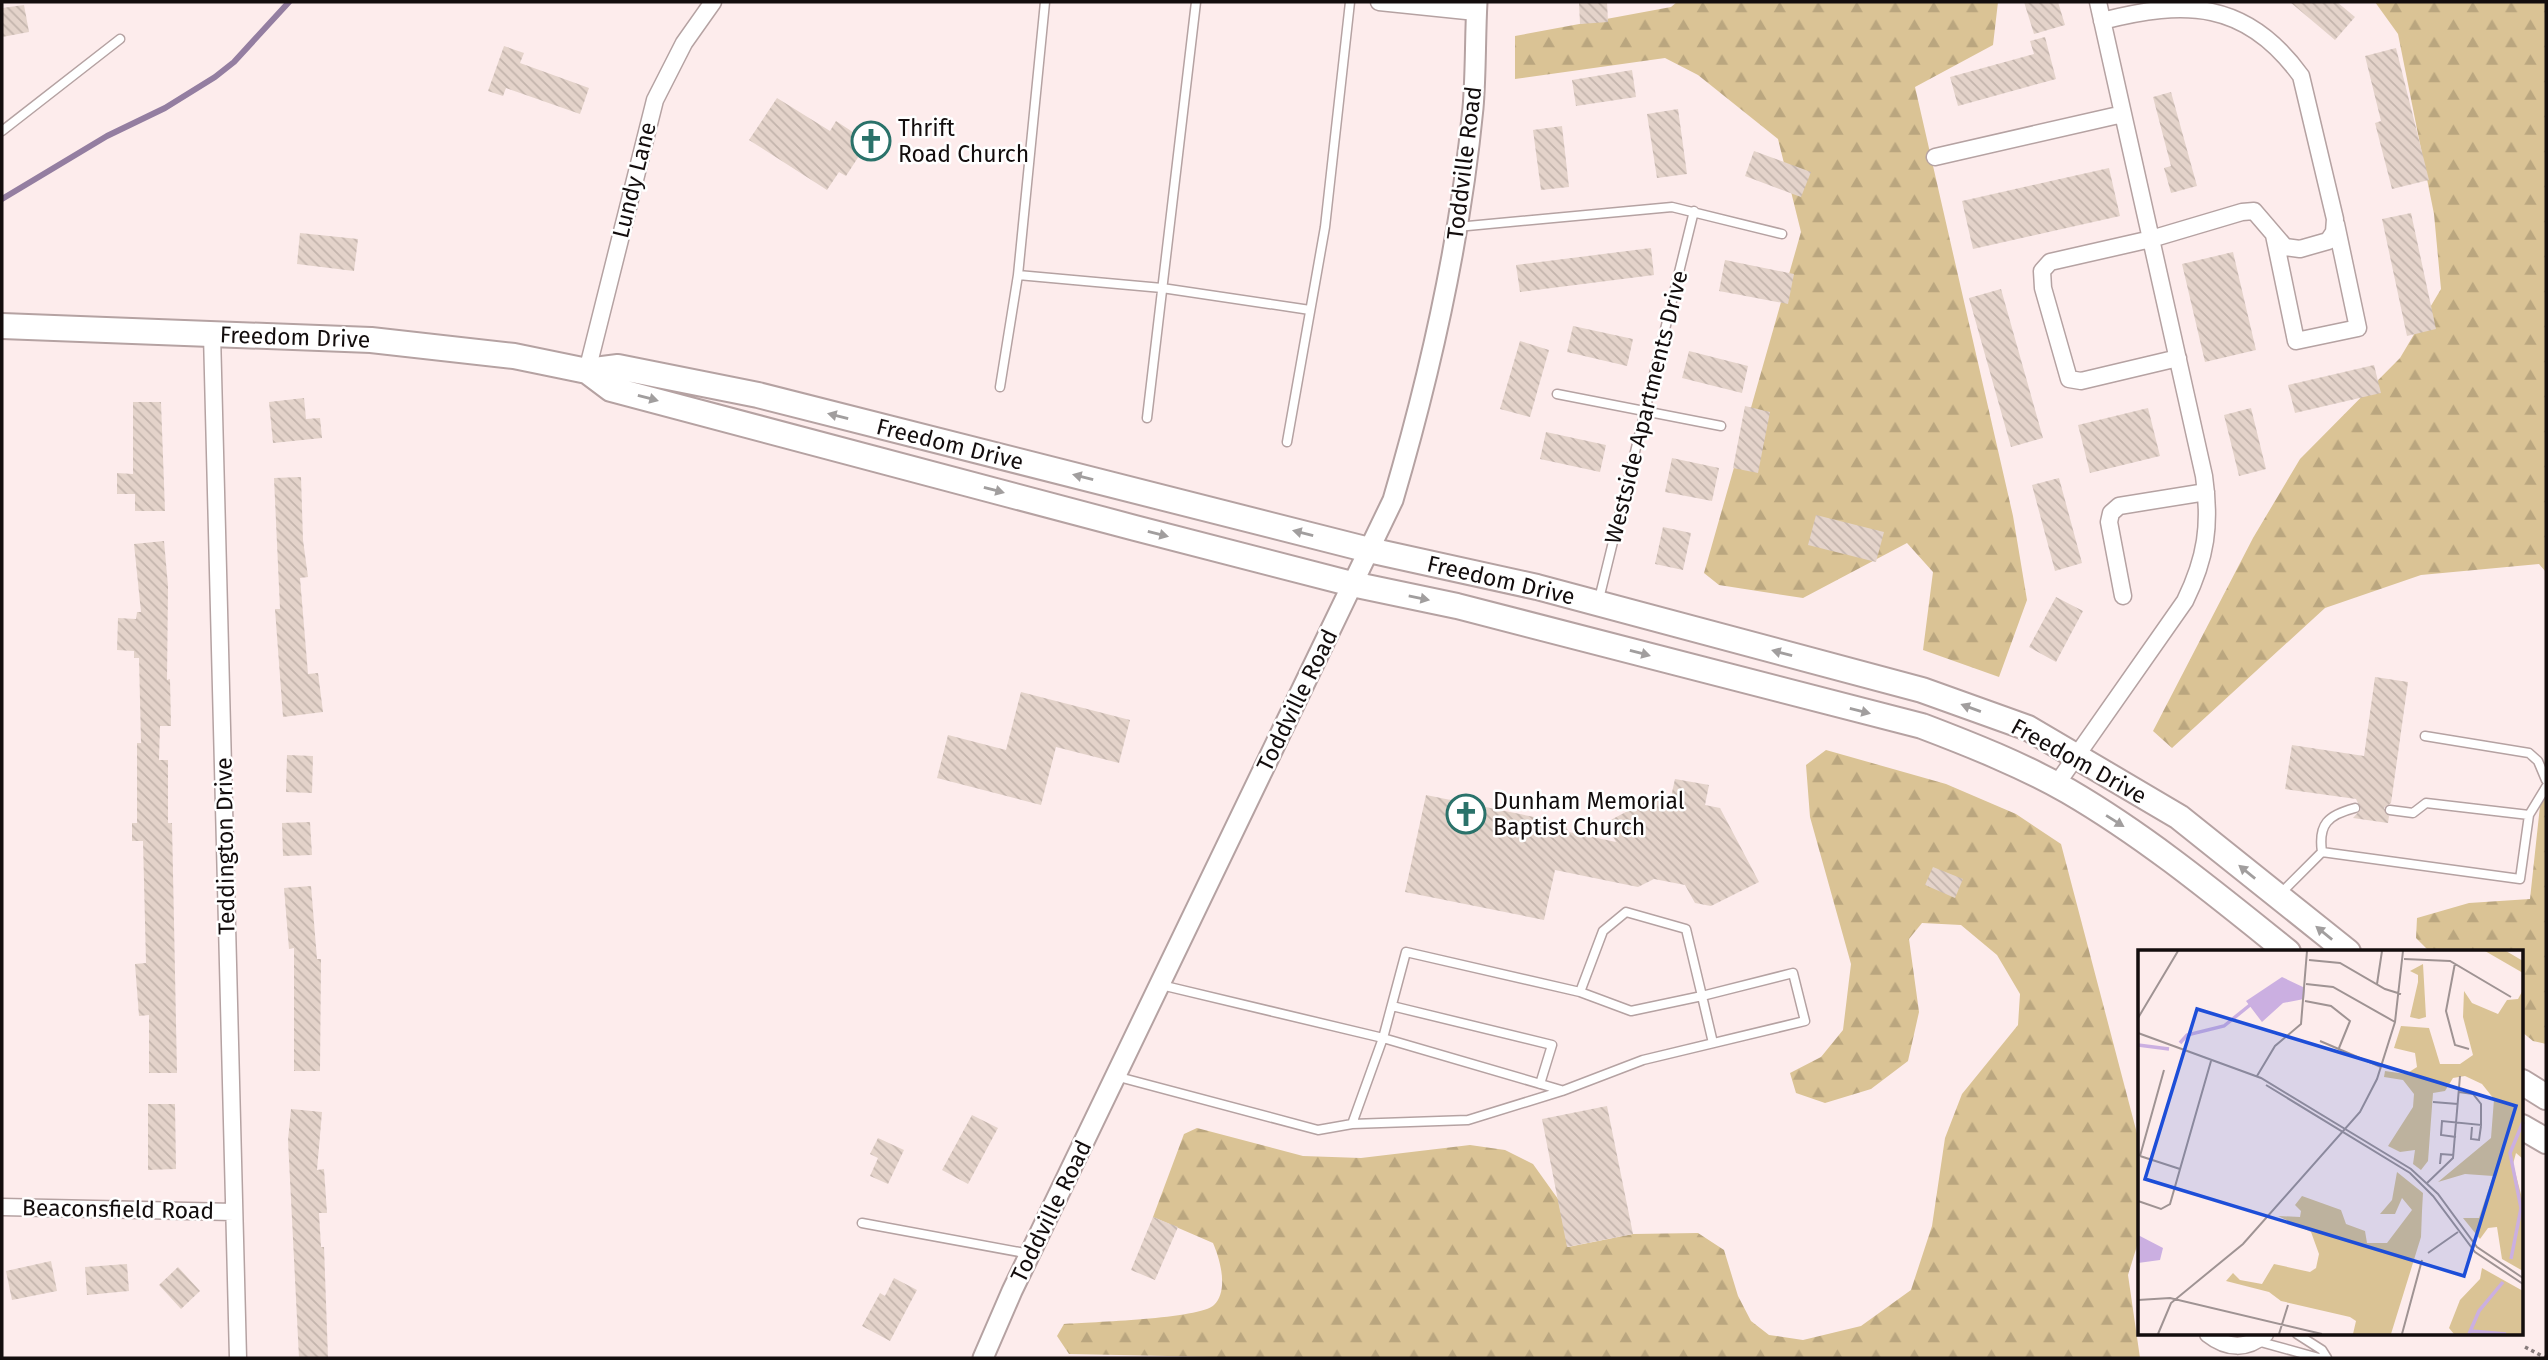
<svg xmlns="http://www.w3.org/2000/svg" width="2548" height="1360" viewBox="0 0 2548 1360" font-family="'Fira Sans',sans-serif">
  <style>
    .forest { fill: url(#forest-firs) }
    .lines { fill: none; stroke-linecap: round; stroke-linejoin: round }
    .stream { stroke: #947ea1; stroke-width: 6 }
    .building { fill: url(#building-back-hatch) }
    .service-casing { stroke: #b5a2a2; stroke-width: 11 }
    .minor-casing { stroke: #b5a2a2; stroke-width: 19 }
    .tertiary-casing { stroke: #b5a2a2; stroke-width: 23 }
    .primary-casing { stroke: #b5a2a2; stroke-width: 28 }
    .path { stroke: #867b7b; stroke-width: 3.5; stroke-dasharray: 3.5 3.5; stroke-linecap: butt }
    .service { stroke: #fff; stroke-width: 8 }
    .minor { stroke: #fff; stroke-width: 16 }
    .tertiary { stroke: #fff; stroke-width: 19 }
    .primary { stroke: #fff; stroke-width: 24 }
    .oneway { fill: #a19e9e }
    .labels { text-anchor: middle; dominant-baseline: central; stroke-width: 5; stroke-linejoin: round; paint-order: stroke }
    .poi-label { font-size: 23px; fill: #130d0d; stroke: #fff; text-anchor: start }
    .street-label { font-size: 23px; fill: #130d0d; stroke: #fff }
    .inset-river { fill: none; stroke: #cbafe1; stroke-width: 3.5 }
    .inset-road { fill: none; stroke: #9f9393; stroke-width: 2 }
    .view { fill: #1d4ed8; fill-opacity: 0.15; stroke: #1d4ed8; stroke-width: 3.5 }
    .inset-edge { fill: none; stroke: #130d0d; stroke-width: 3.5 }
  </style>
  <defs>
    <pattern id="forest-firs" width="22" height="20" patternUnits="userSpaceOnUse" patternTransform="scale(1.75)"><rect width="22" height="20" fill="#dac395"/><path d="M5 1l3.5 6h-7zM16 11l3.5 6h-7z" fill="#baa67f"/></pattern>
    <pattern id="building-back-hatch" width="6" height="6" patternUnits="userSpaceOnUse" patternTransform="scale(1.75)"><rect width="6" height="6" fill="#e4d3ca"/><path d="M-1 5l2 2M0 0l6 6M5-1l2 2" fill="none" stroke="#c3b4ac"/></pattern>
  </defs>
  <rect width="100%" height="100%" fill="#fdecec"/>
  <path class="forest" d="M1677 2H1998L1993 45 1915 87 2013 516 2027 600 1999 677 1923 650 1933 572 1907 543 1803 598 1719 585 1704 573 1801 232 1778 139 1698 75 1665 58 1515 79V36L1671 7Z
    M2375 2H2546V572L2539 564 2421 575 2325 608 2172 748 2153 731 2253 538 2300 459 2400 358 2441 289 2434 214 2398 34Z
    M1826 750 1946 784 2016 814 2061 844 2140 1145V1236L2128 1275 2140 1358H1267L1069 1354 1057 1336 1064 1324C1090 1322 1200 1319 1214 1305 1229 1290 1220 1259 1213 1243L1153 1217 1184 1134 1197 1128 1303 1156 1361 1158 1470 1145 1505 1150 1533 1164 1558 1199 1568 1247 1633 1234 1698 1233 1724 1250 1738 1296 1751 1321 1769 1335 1803 1340 1861 1326 1911 1290 1932 1226 1945 1138 1962 1094 2018 1025 2020 994 1997 955 1961 925 1922 923 1909 939 1919 1012 1908 1061 1871 1089 1825 1103 1796 1093 1790 1073 1821 1057 1843 1030 1851 964 1810 817 1806 765Z
    M2546 750V1044L2533 1041 2522 1032V952H2430L2416 938 2417 918 2469 903 2530 899Z"/>
  <g class="lines">
    <path class="stream" d="M2 199 107 136 165 108 215 77 234 62 289 2"/>
  </g>
  <path class="building" d="M1579 2H1607L1608 22 1580 24Z
    M2024 2H2058L2065 25 2034 34Z
    M2290 2H2337L2355 17 2335 40Z
    M24 5 29 32 2 37V8Z
    M2045 37 2056 79 1958 106 1950 77 2034 54 2030 41Z
    M504 46 524 53 520 63 589 88 580 114 506 88 503 96 488 91Z
    M2396 48 2429 180 2392 189 2375 123 2381 121 2365 56Z
    M1632 70 1636 97 1576 106 1572 80Z
    M2171 92 2197 186 2171 193 2164 168 2171 166 2153 97Z
    M777 98 830 131 836 121 868 142 846 176 839 172 827 190 749 140Z
    M1678 109 1687 174 1657 178 1647 114Z
    M1562 126 1569 187 1541 190 1533 130Z
    M1754 151 1811 172 1801 197 1745 176Z
    M2109 168 2120 216 1973 249 1962 201Z
    M2411 213 2436 329 2407 336 2382 219Z
    M300 233 358 239 354 271 297 264Z
    M1651 248 1654 275 1520 292 1516 265Z
    M2233 252 2256 350 2205 362 2182 264Z
    M1725 260 1794 274 1788 304 1719 291Z
    M2001 289 2043 438 2011 447 1969 298Z
    M1573 326 1633 339 1627 366 1567 352Z
    M1520 341 1549 350 1530 417 1500 409Z
    M1689 351 1748 366 1742 393 1682 378Z
    M2374 365 2381 393 2295 413 2288 385Z
    M304 398 306 419 320 418 322 438 273 443 269 402Z
    M133 402H161L165 511H135V494H117V473L133 474Z
    M1745 406 1770 412 1758 473 1733 468Z
    M2148 408 2160 456 2090 473 2078 425Z
    M2251 408 2266 469 2239 476 2224 415Z
    M1546 432 1606 445 1600 472 1540 459Z
    M1672 458 1719 468 1712 501 1665 492Z
    M301 477 303 540 308 577 300 578 308 674 318 673 323 712 283 717 275 609H280L274 478Z
    M2059 478 2082 563 2055 571 2032 485Z
    M1816 515 1884 532 1876 562 1808 545Z
    M1663 527 1691 533 1683 570 1655 564Z
    M164 541 168 586 167 680 170 679 171 726H160L159 760H168V823H172L177 1073H149V1015L139 1016 135 964 146 963 143 841H132V823H137V743H141L139 658H134V651L117 650 118 618 136 619 137 612H141L134 544Z
    M2056 597 2083 611 2056 662 2029 647Z
    M2375 677 2408 682 2391 803 2384 808 2389 816 2388 823 2353 818 2361 809 2356 799 2285 789 2292 745 2364 756Z
    M1021 692 1130 720 1119 763 1056 747 1041 805 937 778 948 735 1006 750Z
    M287 755 313 756 312 793 286 792Z
    M1675 779 1709 785 1705 805 1720 808 1759 882 1711 906 1695 903 1685 885 1654 879 1638 887 1555 870 1544 920 1405 892 1426 795 1564 823 1569 832 1616 842 1605 823 1658 795 1671 797Z
    M310 822 312 855 283 856 282 823Z
    M1933 867 1963 879 1955 898 1925 885Z
    M311 886 317 959H321L320 1071H294V948L289 949 284 888Z
    M148 1104H175L176 1169 148 1170Z
    M1607 1106 1633 1234 1567 1247 1542 1119Z
    M291 1109 322 1112 317 1170 324 1169 327 1213H319L321 1247H324L328 1358H299L288 1140Z
    M972 1115 998 1128 968 1184 942 1170Z
    M878 1138 904 1150 888 1184 870 1176 878 1158 870 1154Z
    M1153 1217 1178 1227 1155 1280 1131 1270Z
    M51 1261 57 1291 12 1300 6 1271Z
    M127 1264 129 1291 87 1295 85 1267Z
    M178 1267 200 1291 181 1309 159 1285Z
    M894 1278 917 1290 890 1341 862 1326 880 1293 885 1296Z"/>
  <g class="lines">
    <defs>
      <path id="service" d="M1045 2 1018 275 1162 288 1310 310
        M2 131 120 39
        M1457 227 1672 207 1782 234
        M1000 387 1018 275
        M1557 394 1721 426
        M1147 418 1196 2
        M1287 442 1325 227 1350 2
        M1599 599 1694 211
        M2425 736 2529 753 2538 761 2546 780
        M2529 815 2546 787
        M2322 852C2318 824 2328 815 2355 808
        M2280 894 2322 852 2520 879 2529 815 2426 803 2413 813 2390 810
        M1580 992 1631 1011 1702 996 1713 1043
        M1392 1006 1552 1045 1540 1084
        M1115 1076 1318 1130 1352 1124 1468 1120 1562 1091 1643 1060 1805 1021 1793 973 1702 996 1686 929 1626 912 1603 931 1580 992 1406 952 1383 1038 1161 985
        M1352 1124 1383 1038 1561 1090
        M862 1223 1030 1254
        M2297 1334 2322 1350 2327 1358
        M2257 1341 2319 1358"/>
      <path id="minor" d="M1379 2 1476 12
        M2102 21C2185 0 2246 0 2301 76L2335 219 2334 232 2328 241 2300 249 2285 247 2254 211 2242 212 2151 239 2050 262 2042 271 2043 288 2069 379 2081 381 2178 358
        M1935 157 2123 114
        M2274 235 2296 341 2358 328 2336 224
        M212 334 238 1358
        M587 371 655 100 684 43 713 2
        M2123 596 2109 522 2111 513 2119 506 2206 492
        M2056 785 2185 601C2206 558 2211 525 2204 476L2098 2
        M2 1207 234 1212
        M2208 1334C2227 1349 2247 1350 2265 1334"/>
      <path id="tertiary" d="M983 1358 1012 1291 1393 500C1431 371 1460 242 1473 108 1476 73 1475 37 1477 2"/>
      <path id="primary" d="M2 326 371 340 514 356 587 371 618 367 758 395 1369 550 1537 587 1922 690 2028 728 2179 817 2348 952
        M587 371 611 389 1135 528 1352 584 1457 606 1922 726C1972 745 2022 765 2068 791 2147 837 2217 895 2288 952
        M2522 1082 2546 1097
        M2522 1127 2546 1141"/>
    </defs>
    <use href="#service" class="service-casing"/>
    <use href="#minor" class="minor-casing"/>
    <use href="#tertiary" class="tertiary-casing"/>
    <use href="#primary" class="primary-casing"/>
    <path class="path" d="M2525 1347 2546 1358"/>
    <use href="#service" class="service"/>
    <use href="#minor" class="minor"/>
    <use href="#tertiary" class="tertiary"/>
    <use href="#primary" class="primary"/>
  </g>
  <defs><path id="oneway-solid" d="M-6-.8H1V-3.2L6.5 0L1 3.2V.8H-6Z" transform="scale(1.75)"/></defs>
  <g class="oneway">
    <use href="#oneway-solid" transform="translate(648 398) rotate(15)"/>
    <use href="#oneway-solid" transform="translate(838 416) rotate(-166)"/>
    <use href="#oneway-solid" transform="translate(1083 477) rotate(-166)"/>
    <use href="#oneway-solid" transform="translate(994 490) rotate(15)"/>
    <use href="#oneway-solid" transform="translate(1303 533) rotate(-166)"/>
    <use href="#oneway-solid" transform="translate(1158 534) rotate(14)"/>
    <use href="#oneway-solid" transform="translate(1419 598) rotate(11)"/>
    <use href="#oneway-solid" transform="translate(1640 653) rotate(15)"/>
    <use href="#oneway-solid" transform="translate(1782 653) rotate(-165)"/>
    <use href="#oneway-solid" transform="translate(1971 708) rotate(-160)"/>
    <use href="#oneway-solid" transform="translate(1860 711) rotate(14)"/>
    <use href="#oneway-solid" transform="translate(2115 821) rotate(32)"/>
    <use href="#oneway-solid" transform="translate(2247 872) rotate(-141)"/>
    <use href="#oneway-solid" transform="translate(2324 933) rotate(-141)"/>
  </g>
  <defs>
    <symbol id="church-ring" viewBox="-11 -11 22 22"><circle r="9.5" fill="#fff" stroke="#2a726a" stroke-width="1.5"/><path d="M-1.2-6h2.4v3.5h3.3v2.4h-3.3V6h-2.4V-.1h-3.3v-2.4h3.3Z" fill="#2a726a"/></symbol>
  </defs>
  <g fill-rule="evenodd">
    <use href="#church-ring" x="849" y="119" width="44" height="44"/>
    <use href="#church-ring" x="1444" y="792" width="44" height="44"/>
  </g>
  <g class="labels">
    <g class="poi-label">
      <text x="898" y="128">Thrift<tspan x="898" dy="26">Road Church</tspan></text>
      <text x="1493" y="801">Dunham Memorial<tspan x="1493" dy="26">Baptist Church</tspan></text>
    </g>
    <g class="street-label">
      <text transform="translate(1464 163) rotate(-83)">Toddville Road</text>
      <text transform="translate(634 180) rotate(-76)">Lundy Lane</text>
      <text transform="translate(295 337) rotate(2)">Freedom Drive</text>
      <text transform="translate(1646 407) rotate(-76)">Westside Apartments Drive</text>
      <text transform="translate(950 444) rotate(14)">Freedom Drive</text>
      <text transform="translate(1501 580) rotate(13)">Freedom Drive</text>
      <text transform="translate(1297 700) rotate(-64)">Toddville Road</text>
      <text transform="translate(2079 761) rotate(29)">Freedom Drive</text>
      <text transform="translate(225 846) rotate(-91)">Teddington Drive</text>
      <text transform="translate(118 1209) rotate(1)">Beaconsfield Road</text>
      <text transform="translate(1051 1211) rotate(-64)">Toddville Road</text>
    </g>
  </g>
  <g transform="translate(2138 950)">
    <rect width="385" height="385" fill="#fdecec"/>
    <path d="M347 1H368L385 11V23ZM285 14 288 67 281 69 272 67 280 32V25L272 21ZM385 40V209L378 203 375 214 385 252V321L364 309 359 277 350 278 342 289 325 268H341L355 226 327 224 300 232 353 188 356 149 344 134 327 126 315 128 307 141 295 143 290 211 283 220 275 214 277 200 262 202 250 196 275 157 276 144 265 130 246 127 247 121 268 124 279 117 277 103 256 98 263 76 291 78 302 114H322L335 105 325 67 326 41 334 53 360 64 369 50 380 49ZM259 222 285 243 284 261 283 287 253 384H215L218 371 212 367 143 351 131 342 88 331 95 323 102 330 124 334 136 314 172 322 178 318 181 304 173 282 140 266 162 267 163 261 157 255 164 246 203 260 208 274 227 281 229 293H249L274 260 264 248 257 264H242L254 250ZM344 318 385 341V384H316L311 378 322 350 342 329Z" fill="#dac395"/>
    <path d="M144 27 167 38 166 49 145 53 124 72 108 51ZM0 285 25 298 22 310 0 313Z" fill="#cbafe1"/>
    <path class="inset-river" d="M42 93 49 85 86 76 112 55M0 95 31 99M373 309 383 258 372 203 385 172M333 381 368 384M331 384 341 361 365 332"/>
    <path class="inset-road" d="M266 9 312 11 373 47M171 10 202 13 247 39 263 44M317 13 308 61 317 95 331 99M168 34 195 37 257 72M239 34 244 1M167 51 193 56 212 71 201 98M0 68 40 1M0 83 123 128 273 219 300 244 339 297 385 328M182 91 243 117M119 126 137 96 163 74 169 1M128 135 272 223 295 246 337 302 385 334M295 152 320 154M334 177 333 189 341 190 343 176M318 187 303 185 304 171 343 175V154L335 144 321 142M2 206 26 120M2 206 42 219M302 214 303 204 316 205M288 234 315 208 322 126M0 251 23 259 32 254 73 111M290 303 320 282M0 350 32 348 184 384M20 384 33 353 105 294 222 162 239 129 257 72 265 1M141 384 150 355M264 384 284 310"/>
    <path class="view" d="M59 59 378 156 326 326 7 229Z"/>
    <rect width="385" height="385" class="inset-edge"/>
  </g>
  <rect width="2548" height="1360" fill="none" stroke="#130d0d" stroke-width="7"/>
</svg>
